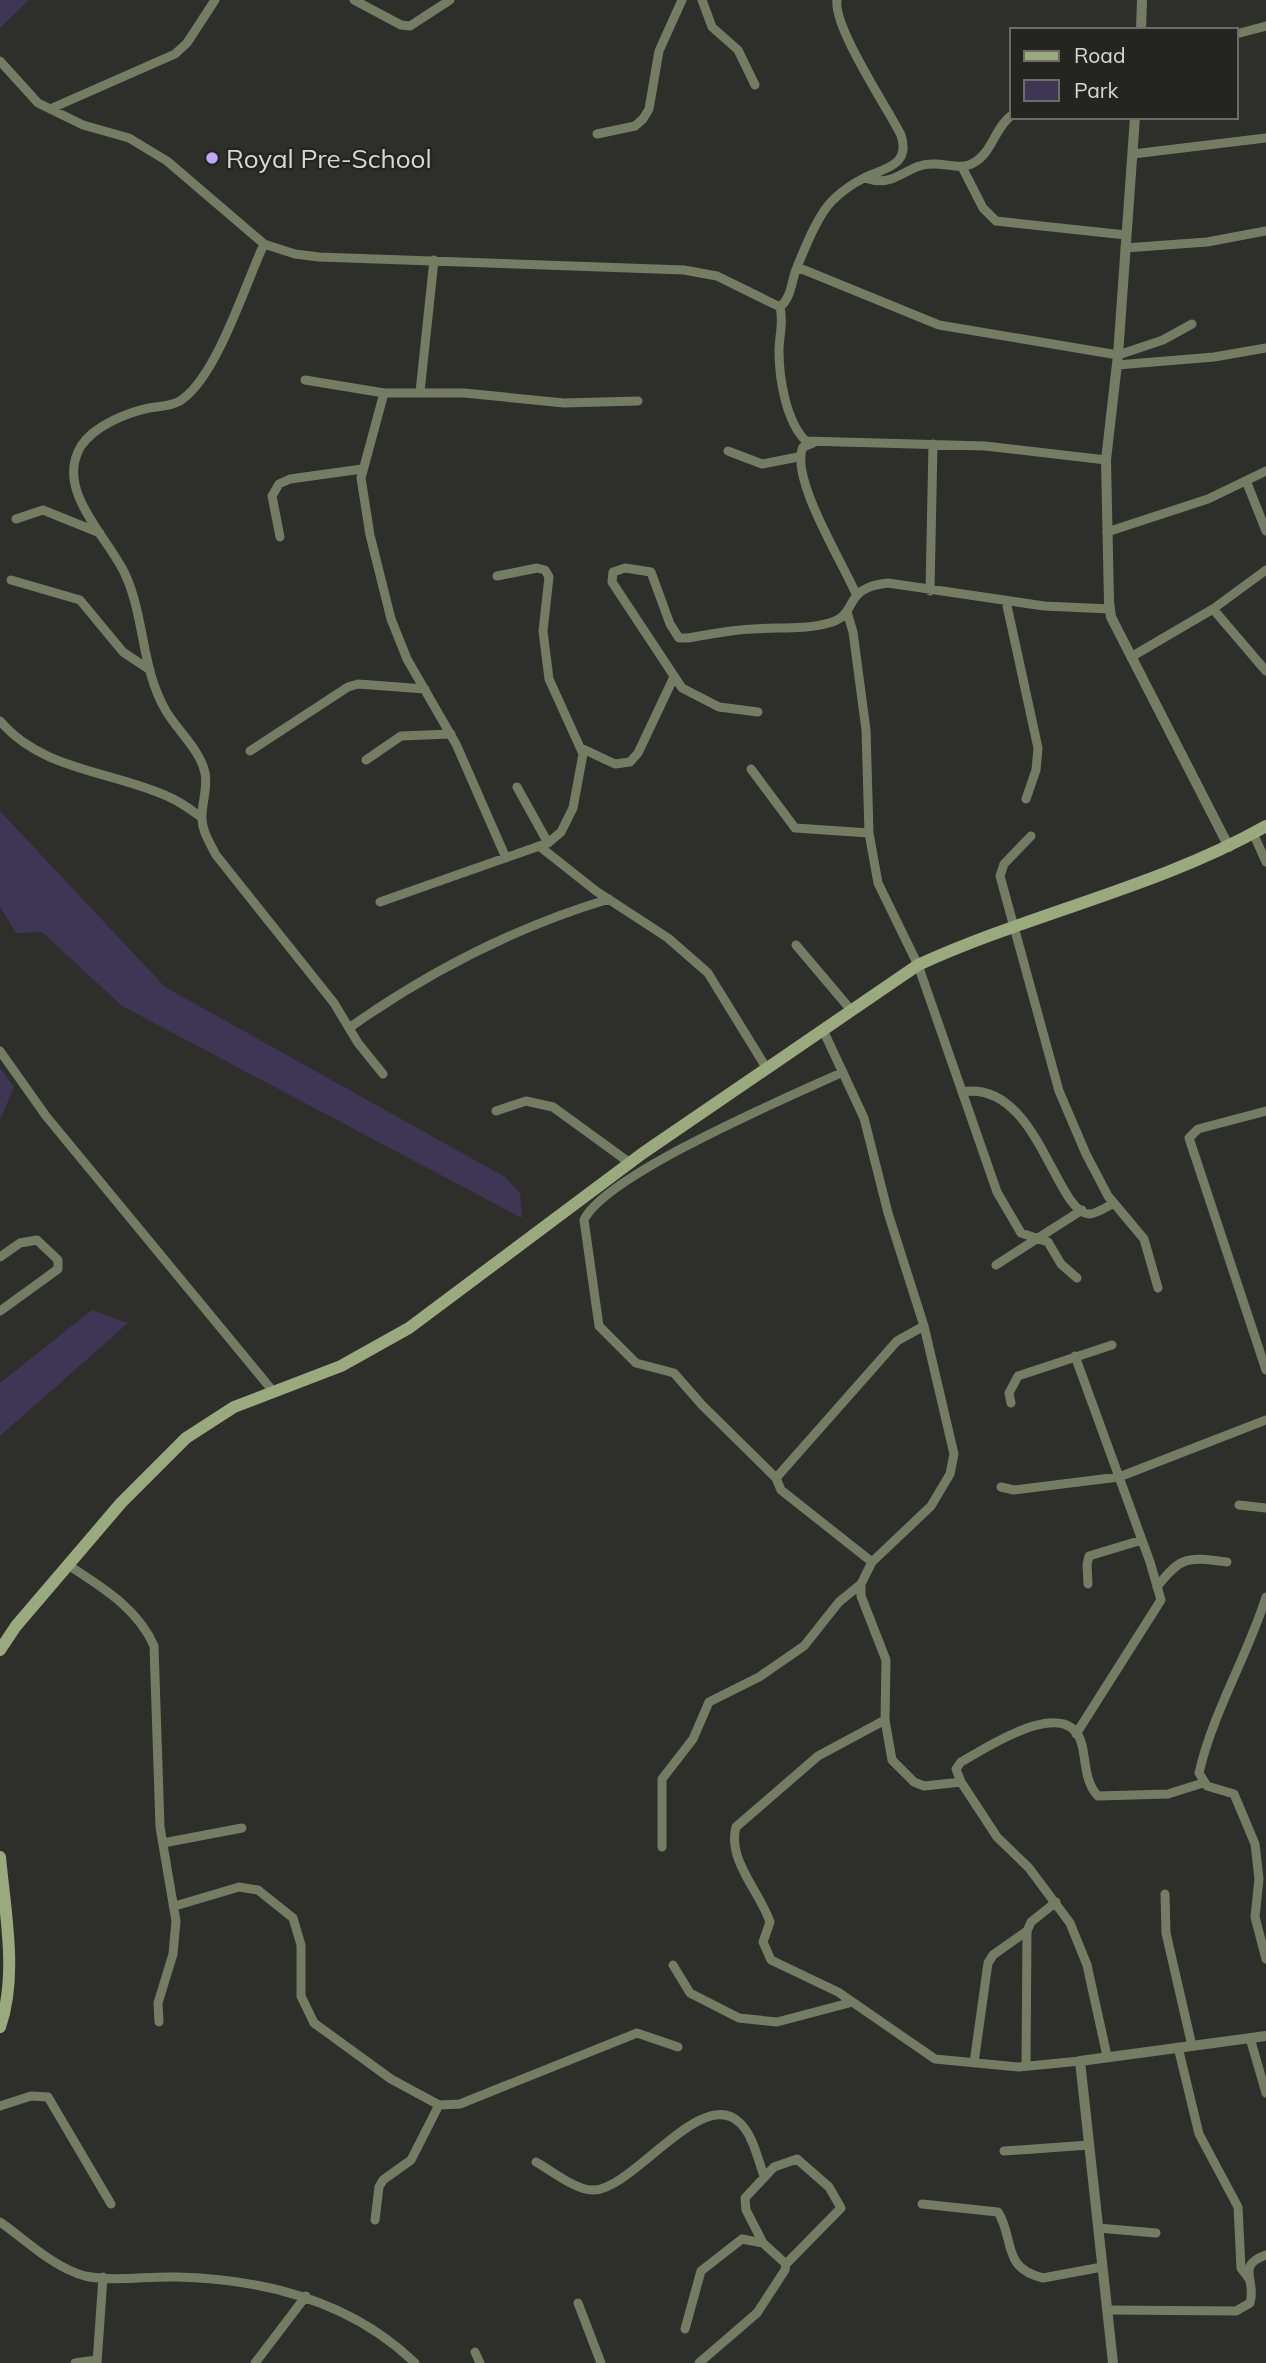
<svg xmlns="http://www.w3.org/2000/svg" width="1266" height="2363" viewBox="0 0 1266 2363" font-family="Mulish,sans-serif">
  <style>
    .green { fill: #3f3554 }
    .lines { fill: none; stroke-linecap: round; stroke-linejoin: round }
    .minor { stroke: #747d63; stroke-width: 9 }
    .tertiary { stroke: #747d63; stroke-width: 10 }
    .secondary { stroke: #9ba97f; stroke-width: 12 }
    .poi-dot { fill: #bfa9f4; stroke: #242521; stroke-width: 2.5 }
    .labels { text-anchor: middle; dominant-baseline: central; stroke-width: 5; stroke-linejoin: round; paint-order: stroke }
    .poi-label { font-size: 26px; fill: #d7d8d5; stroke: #242521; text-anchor: start }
  </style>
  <rect width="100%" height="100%" fill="#2e2f2b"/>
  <path class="green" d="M0 0H29L0 28Z
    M0 811 165 987 505 1177 520 1193 522 1218 122 1006 42 932 16 933 0 907Z
    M0 1068 14 1087 0 1120Z
    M92 1310 128 1323 0 1436V1383Z"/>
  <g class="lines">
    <path class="minor" d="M354 0 401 25 410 26 450 0
      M702 0 712 27 738 50 755 85
      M1236 34 1266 26
      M0 61 38 103 83 125 129 138 167 161 264 244 295 254 319 257 684 270 717 276 780 307C792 297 791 281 797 267 805 248 818 214 833 200 841 192 854 183 864 178 884 168 911 166 901 135 887 107 833 27 837 0
      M50 109 175 54 187 43 215 0
      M597 134 635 126 643 119 649 109 659 51 682 0
      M1133 154 1266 138
      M962 167 983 208 996 221 1126 235
      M865 178C897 189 905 164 932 164 947 163 962 171 975 162 993 151 995 127 1012 115
      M264 244C245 285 218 372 184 398 175 406 161 406 149 408 126 413 94 426 81 446 54 490 108 537 125 574 145 617 141 669 166 711 177 730 201 751 205 773 208 787 202 802 202 816 201 830 210 843 216 855L334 1003 358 1043 383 1074
      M1125 248 1207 242 1266 231
      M797 267 939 325 1118 355 1163 340 1192 324
      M780 307C784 323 779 335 779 351 779 378 786 422 806 441L985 446 1106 460
      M1117 365 1214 357 1266 348
      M305 380 384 393H464L564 403 638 401
      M420 392 434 260
      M384 393 361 478 370 535 391 619 407 659 456 744 506 858
      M813 443 803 447C789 477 843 563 856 594
      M728 451 762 464 798 457
      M1247 483 1266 531
      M16 519 43 510 100 533
      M1107 532 1208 499 1266 471
      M280 537 272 496 279 484 290 479 362 469
      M11 580 80 600 123 652 150 670
      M930 591 933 444
      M1006 601 1038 748 1036 770 1026 799
      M1213 609 1266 671
      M847 612 853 632 866 730 869 833 878 883 918 965 997 1192 1021 1233 1048 1242 1061 1264 1077 1278
      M1131 657 1213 609 1266 570
      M758 712 719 707 682 688 612 582 613 572 625 568 651 572 670 624 679 638H687C708 635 730 630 752 629 777 627 804 630 829 623 861 614 840 588 888 583L1044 606 1110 609
      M0 721C42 771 113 771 169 797 181 802 191 810 201 817
      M583 749 615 764 630 762 638 753 673 679
      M250 751 348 687 358 684 425 689
      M366 760 401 736 451 734
      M751 769 795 828 869 833
      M517 787 548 843
      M1253 833 1266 862
      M1031 836 1004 864 1000 876 1059 1091 1086 1154 1108 1196 1144 1239 1158 1288
      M539 846 596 891 668 938 708 973 767 1069
      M380 902 548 843 561 832 573 808 583 754 549 679 543 631 549 577 545 570 537 568 497 576
      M796 945 851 1010
      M349 1028C428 972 516 927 609 899
      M823 1030 864 1118 888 1213 924 1326 954 1454 950 1474 931 1506 872 1562 861 1584V1596L886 1660 885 1720 892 1760 914 1782 924 1786 961 1782
      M0 1051 46 1116 272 1390
      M962 1092C1037 1079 1055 1212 1089 1214 1096 1214 1108 1206 1114 1203
      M496 1111 526 1101 553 1107 630 1163
      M1266 1111 1198 1129 1189 1138 1266 1370
      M0 1257 20 1243 37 1240 58 1260V1269L0 1311
      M996 1265 1082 1210
      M1075 1356 1150 1562 1161 1600 1076 1734
      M1011 1403 1009 1393 1018 1376 1112 1345
      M776 1478 702 1405 674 1373 636 1363 599 1326 584 1220C606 1174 791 1096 843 1072
      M1001 1487 1014 1490 1119 1477 1266 1420
      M1239 1505 1266 1508
      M872 1562 781 1490 776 1478 897 1341 924 1326
      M68 1565C100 1586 138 1608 154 1646L160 1827 176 1921 173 1954 158 2003 159 2022
      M1088 1584 1087 1565 1089 1556 1142 1540
      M1157 1587C1181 1555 1189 1557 1227 1562
      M1266 1597C1247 1657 1213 1712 1199 1773L1207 1786 1234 1794 1255 1844 1259 1879 1255 1917 1266 1959
      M885 1720 818 1756 736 1827C727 1860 760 1892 770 1922L763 1942 771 1960 838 1992 935 2059 1019 2067 1080 2061
      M163 1843 242 1828
      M662 1847V1779L693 1739 709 1702 759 1677 804 1646 839 1602 861 1584
      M1165 1894 1166 1933 1192 2046
      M175 1906 239 1887 258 1890 293 1918 301 1945V1996L314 2023 391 2079 439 2105 460 2104 637 2033 678 2047
      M673 1965 690 1993 739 2018 777 2022 849 2003
      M1250 2038 1266 2093
      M1178 2047 1199 2134 1238 2207 1241 2268 1250 2280
      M1107 2056 1087 1965 1070 1923 1029 1868 997 1837 961 1782 956 1769 961 1762C986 1748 1069 1692 1082 1745 1086 1762 1085 1783 1098 1796L1168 1794 1203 1783
      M974 2063 988 1963 993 1955 1027 1931
      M1026 2066 1027 1931 1031 1922 1056 1902
      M0 2106 31 2096 48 2097 111 2204
      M1004 2151 1089 2145
      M536 2162C551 2170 576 2191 594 2190 635 2188 702 2085 740 2123 753 2135 758 2160 764 2176
      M922 2204 998 2212C1015 2239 1001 2268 1043 2278L1102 2267
      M375 2220 379 2187 383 2180 411 2160 439 2105
      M0 2222C26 2240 54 2268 85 2276 113 2282 147 2276 176 2277 264 2279 350 2300 415 2363
      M1098 2228 1156 2233
      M763 2243 746 2210 745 2198 774 2167 797 2159 829 2187 841 2208 786 2264
      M578 2303 601 2363
      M1107 2310 1236 2311 1250 2303C1257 2280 1235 2266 1266 2255
      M685 2329 701 2271 742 2239 763 2243 786 2264 785 2270 757 2313 699 2363
      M475 2352 480 2363
      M75 2363 96 2360
      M97 2363 103 2277
      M255 2363 306 2296"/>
    <path class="tertiary" d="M1141 30 1142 0
      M1135 117 1118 355 1106 460 1109 602 1111 617 1229 847
      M1113 2363 1080 2061 1266 2036"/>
    <path class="secondary" d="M0 1650 16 1626 121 1503 186 1438 234 1407 341 1366 409 1328 643 1153 918 965C1031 913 1156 888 1266 826
      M0 1857C5 1912 18 1975 0 2027"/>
  </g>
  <circle class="poi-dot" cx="212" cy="158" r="7"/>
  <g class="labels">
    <g class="poi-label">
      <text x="226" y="158">Royal Pre-School</text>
    </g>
  </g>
  <rect x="1010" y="28" width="228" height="91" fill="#242521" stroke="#6c6d69" stroke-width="2"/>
  <rect x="1024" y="51" width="35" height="10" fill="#9ba97f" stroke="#6c6d69" stroke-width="2"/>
  <text x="1074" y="63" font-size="21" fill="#d7d8d5">Road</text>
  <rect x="1024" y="80" width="35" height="21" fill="#3f3554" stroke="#6c6d69" stroke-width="2"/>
  <text x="1074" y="98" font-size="21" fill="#d7d8d5">Park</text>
</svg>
